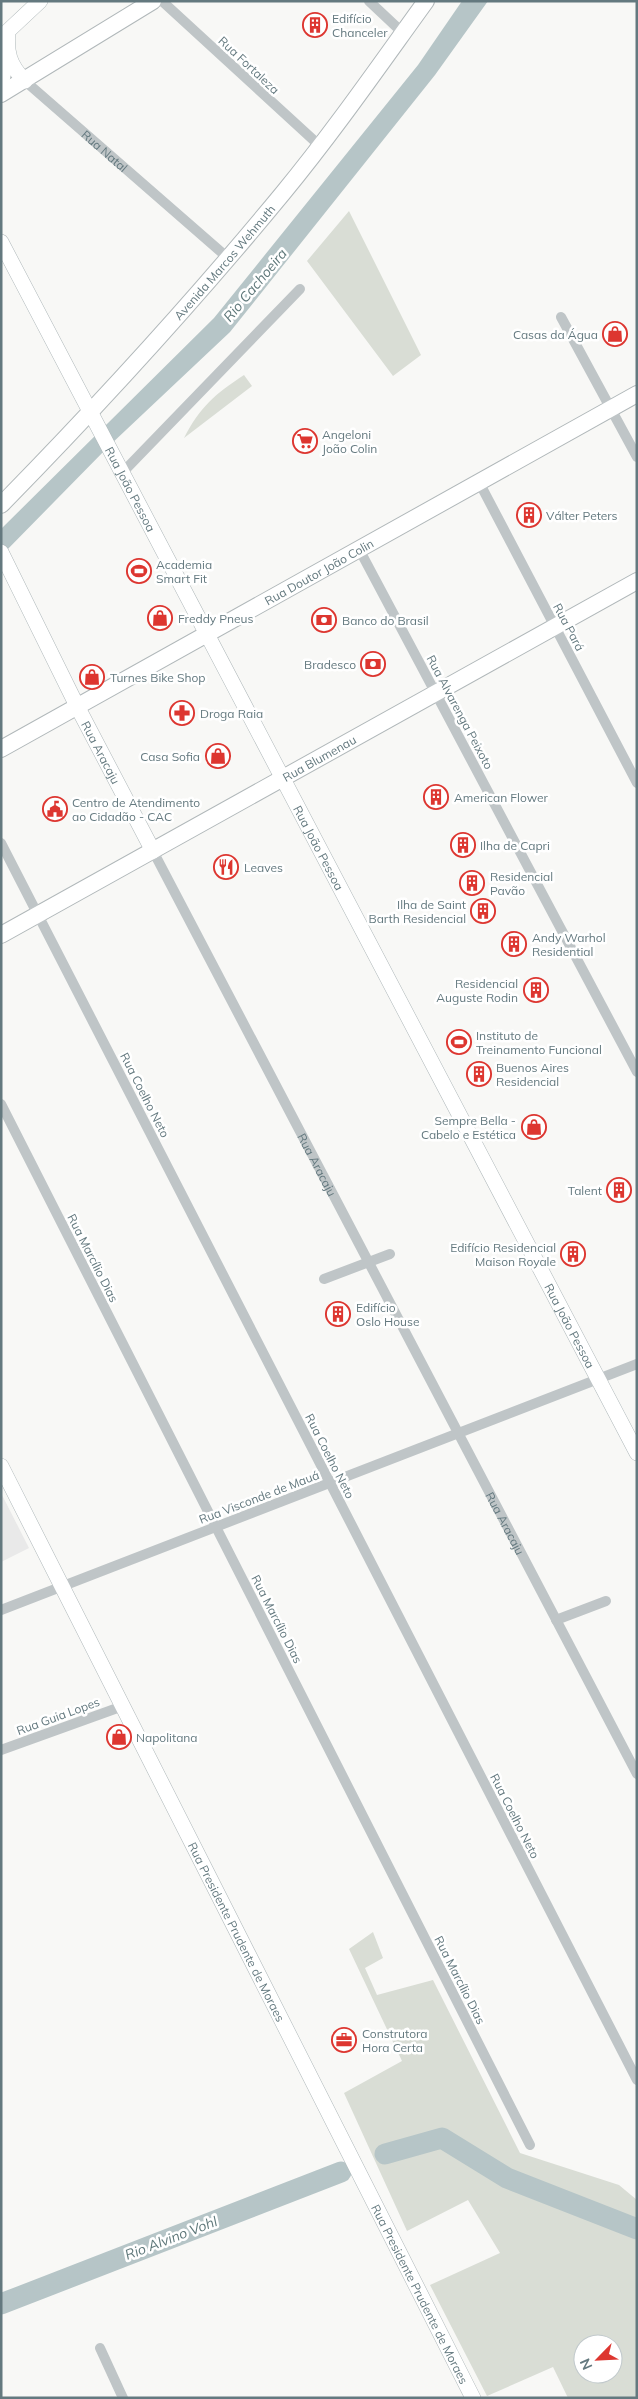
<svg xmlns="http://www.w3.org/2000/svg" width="638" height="2399" viewBox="0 0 638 2399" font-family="Mulish,sans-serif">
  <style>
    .built { fill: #e9e9e9 }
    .green { fill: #d9ddd5; fill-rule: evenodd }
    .water { fill: #b6c5c7 }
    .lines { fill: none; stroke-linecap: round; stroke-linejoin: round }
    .river { stroke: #b6c5c7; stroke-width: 21 }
    .secondary-casing { stroke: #afb8ba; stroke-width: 16 }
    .primary-casing { stroke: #b1b8ba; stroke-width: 18 }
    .street { stroke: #bfc5c7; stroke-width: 10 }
    .secondary { stroke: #fff; stroke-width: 15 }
    .primary { stroke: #fff; stroke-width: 16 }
    .labels { text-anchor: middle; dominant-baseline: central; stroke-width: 5; stroke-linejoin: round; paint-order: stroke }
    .poi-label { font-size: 12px; fill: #64797f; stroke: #fff; text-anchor: start }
    .street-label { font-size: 12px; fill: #64797f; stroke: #fff }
    .water-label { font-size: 14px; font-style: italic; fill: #5f787a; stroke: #fff }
  </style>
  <rect width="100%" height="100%" fill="#f8f8f6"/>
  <path class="built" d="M1 1493 29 1548 1 1562Z"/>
  <path class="green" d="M349 211 421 355 393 376 307 261Z
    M244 375 252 386 184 438C200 407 215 394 244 375Z
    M373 1932 383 1958 365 1968 377 1995 433 1980 520 2153 619 2185 637 2200V2398H568L553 2367 487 2396 430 2285 500 2253 468 2200 407 2231 344 2093 402 2061 349 1949ZM583 2344H613V2374H583Z"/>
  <path class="water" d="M462 1H488L435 75 230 332 109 446 1 556V529L214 318 418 65Z"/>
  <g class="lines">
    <path class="river" d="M385 2154 442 2138 507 2178 637 2229
      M1 2304 341 2172"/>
    <defs>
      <g id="secondary">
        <path d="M25 81C9 65 6 52 8 31L40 1"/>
        <path id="s3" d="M1 242 637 1453"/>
        <path id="s4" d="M1 552 77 706 153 851"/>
        <path id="s5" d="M1 1466 473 2398"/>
      </g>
      <g id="primary">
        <path d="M1 83 7 54"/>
        <path d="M1 94 153 1"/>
        <path id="s6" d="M1 505C99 405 194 301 283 193 334 131 379 66 426 1"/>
        <path id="s7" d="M1 749 637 394"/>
        <path id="s8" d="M1 935 637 581"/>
      </g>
    </defs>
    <use href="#secondary" class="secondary-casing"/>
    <use href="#primary" class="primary-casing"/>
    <g class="street">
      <path d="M162 1 320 146"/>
      <path d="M369 1 403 33"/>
      <path id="s1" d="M25 81 228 258"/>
      <path d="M561 317 637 457"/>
      <path d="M123 472 300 289"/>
      <path d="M479 482 637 783"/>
      <path d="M359 549 637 1072"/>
      <path d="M1 843 637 2080"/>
      <path id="s2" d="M153 851 637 1774"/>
      <path d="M1 1104 530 2145"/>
      <path d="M324 1279 390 1254"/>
      <path d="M1 1610 637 1364"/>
      <path d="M556 1620 606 1601"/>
      <path d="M1 1750 123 1706"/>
      <path d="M100 2348 123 2398"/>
    </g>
    <use href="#secondary" class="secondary"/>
    <use href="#primary" class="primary"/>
  </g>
  <defs>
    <symbol id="building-ring" viewBox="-11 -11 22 22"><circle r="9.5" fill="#fff" stroke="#dd3630" stroke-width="1.5"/><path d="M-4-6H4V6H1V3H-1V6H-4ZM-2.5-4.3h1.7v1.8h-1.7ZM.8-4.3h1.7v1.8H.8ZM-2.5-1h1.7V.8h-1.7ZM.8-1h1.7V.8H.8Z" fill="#dd3630"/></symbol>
    <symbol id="shop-ring" viewBox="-11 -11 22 22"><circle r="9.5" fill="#fff" stroke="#dd3630" stroke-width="1.5"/><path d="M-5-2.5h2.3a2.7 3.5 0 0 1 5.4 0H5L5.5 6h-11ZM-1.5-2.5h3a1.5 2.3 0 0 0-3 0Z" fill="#dd3630"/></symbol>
    <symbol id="supermarket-ring" viewBox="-11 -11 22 22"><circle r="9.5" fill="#fff" stroke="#dd3630" stroke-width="1.5"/><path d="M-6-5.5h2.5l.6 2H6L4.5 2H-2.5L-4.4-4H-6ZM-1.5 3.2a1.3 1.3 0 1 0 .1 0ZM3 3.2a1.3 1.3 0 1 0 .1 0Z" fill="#dd3630"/></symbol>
    <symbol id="stadium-ring" viewBox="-11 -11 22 22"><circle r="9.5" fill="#fff" stroke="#dd3630" stroke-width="1.5"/><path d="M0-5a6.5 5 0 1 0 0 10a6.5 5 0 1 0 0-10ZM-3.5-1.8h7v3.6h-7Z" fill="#dd3630"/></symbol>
    <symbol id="bank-ring" viewBox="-11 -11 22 22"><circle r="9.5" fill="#fff" stroke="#dd3630" stroke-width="1.5"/><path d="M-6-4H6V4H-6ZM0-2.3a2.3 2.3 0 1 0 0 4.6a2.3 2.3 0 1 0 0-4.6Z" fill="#dd3630"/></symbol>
    <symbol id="pharmacy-ring" viewBox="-11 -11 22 22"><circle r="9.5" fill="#fff" stroke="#dd3630" stroke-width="1.5"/><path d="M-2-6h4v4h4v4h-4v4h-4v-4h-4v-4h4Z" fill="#dd3630"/></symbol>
    <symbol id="civic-ring" viewBox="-11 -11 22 22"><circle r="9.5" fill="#fff" stroke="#dd3630" stroke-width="1.5"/><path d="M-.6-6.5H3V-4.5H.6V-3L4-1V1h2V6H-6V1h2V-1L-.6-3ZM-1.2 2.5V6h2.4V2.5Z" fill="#dd3630"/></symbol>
    <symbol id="restaurant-ring" viewBox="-11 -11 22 22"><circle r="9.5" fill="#fff" stroke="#dd3630" stroke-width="1.5"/><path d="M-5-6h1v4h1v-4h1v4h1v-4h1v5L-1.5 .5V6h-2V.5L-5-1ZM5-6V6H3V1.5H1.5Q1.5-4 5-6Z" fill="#dd3630"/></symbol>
    <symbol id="office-ring" viewBox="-11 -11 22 22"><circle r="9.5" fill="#fff" stroke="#dd3630" stroke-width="1.5"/><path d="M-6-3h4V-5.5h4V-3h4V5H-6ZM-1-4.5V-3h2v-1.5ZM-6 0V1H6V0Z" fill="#dd3630"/></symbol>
  </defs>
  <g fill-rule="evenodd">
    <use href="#building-ring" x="301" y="11" width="28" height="28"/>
    <use href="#shop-ring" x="601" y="320" width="28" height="28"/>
    <use href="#supermarket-ring" x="291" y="427" width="28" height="28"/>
    <use href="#building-ring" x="515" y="501" width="28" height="28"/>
    <use href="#stadium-ring" x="125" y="557" width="28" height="28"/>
    <use href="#shop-ring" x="146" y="604" width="28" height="28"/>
    <use href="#bank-ring" x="310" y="606" width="28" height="28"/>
    <use href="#bank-ring" x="359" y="650" width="28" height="28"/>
    <use href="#shop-ring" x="78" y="663" width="28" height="28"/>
    <use href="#pharmacy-ring" x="168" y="699" width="28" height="28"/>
    <use href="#shop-ring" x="204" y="742" width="28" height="28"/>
    <use href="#building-ring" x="422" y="783" width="28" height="28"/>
    <use href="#civic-ring" x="41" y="795" width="28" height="28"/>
    <use href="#building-ring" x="449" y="831" width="28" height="28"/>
    <use href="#restaurant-ring" x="212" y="853" width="28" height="28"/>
    <use href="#building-ring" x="458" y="869" width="28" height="28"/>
    <use href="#building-ring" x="469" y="897" width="28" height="28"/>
    <use href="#building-ring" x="500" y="930" width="28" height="28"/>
    <use href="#building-ring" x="522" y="976" width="28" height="28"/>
    <use href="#stadium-ring" x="445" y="1028" width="28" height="28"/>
    <use href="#building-ring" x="465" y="1060" width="28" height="28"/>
    <use href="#shop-ring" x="520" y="1113" width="28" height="28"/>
    <use href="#building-ring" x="605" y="1176" width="28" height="28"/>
    <use href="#building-ring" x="559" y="1240" width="28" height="28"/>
    <use href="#building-ring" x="324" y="1300" width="28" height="28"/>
    <use href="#shop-ring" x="105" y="1723" width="28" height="28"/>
    <use href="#office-ring" x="330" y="2026" width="28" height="28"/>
  </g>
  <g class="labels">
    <g class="poi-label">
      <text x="332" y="18">Edifício<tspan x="332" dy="14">Chanceler</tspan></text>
      <text x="598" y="334" text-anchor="end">Casas da Água</text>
      <text x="322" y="434">Angeloni<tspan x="322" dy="14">João Colin</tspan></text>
      <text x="546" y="515">Válter Peters</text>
      <text x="156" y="564">Academia<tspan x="156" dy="14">Smart Fit</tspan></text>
      <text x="178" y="618">Freddy Pneus</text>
      <text x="342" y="620">Banco do Brasil</text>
      <text x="356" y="664" text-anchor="end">Bradesco</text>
      <text x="110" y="677">Turnes Bike Shop</text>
      <text x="200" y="713">Droga Raia</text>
      <text x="200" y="756" text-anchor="end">Casa Sofia</text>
      <text x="454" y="797">American Flower</text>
      <text x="72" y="802">Centro de Atendimento<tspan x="72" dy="14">ao Cidadão - CAC</tspan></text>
      <text x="480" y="845">Ilha de Capri</text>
      <text x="244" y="867">Leaves</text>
      <text x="490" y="876">Residencial<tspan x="490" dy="14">Pavão</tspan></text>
      <text x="466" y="904" text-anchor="end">Ilha de Saint<tspan x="466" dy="14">Barth Residencial</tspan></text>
      <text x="532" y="937">Andy Warhol<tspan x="532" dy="14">Residential</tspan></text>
      <text x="518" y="983" text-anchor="end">Residencial<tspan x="518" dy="14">Auguste Rodin</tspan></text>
      <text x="476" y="1035">Instituto de<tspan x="476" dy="14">Treinamento Funcional</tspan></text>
      <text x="496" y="1067">Buenos Aires<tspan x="496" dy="14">Residencial</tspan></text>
      <text x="516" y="1120" text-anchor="end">Sempre Bella -<tspan x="516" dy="14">Cabelo e Estética</tspan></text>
      <text x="602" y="1190" text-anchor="end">Talent</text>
      <text x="556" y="1247" text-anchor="end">Edifício Residencial<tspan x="556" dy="14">Maison Royale</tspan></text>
      <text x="356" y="1307">Edifício<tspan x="356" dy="14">Oslo House</tspan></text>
      <text x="136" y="1737">Napolitana</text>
      <text x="362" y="2033">Construtora<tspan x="362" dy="14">Hora Certa</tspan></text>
    </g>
    <g class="street-label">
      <text transform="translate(249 65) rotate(43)">Rua Fortaleza</text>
      <text stroke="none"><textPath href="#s1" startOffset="106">Rua Natal</textPath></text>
      <text stroke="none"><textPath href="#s6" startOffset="330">Avenida Marcos Wehmuth</textPath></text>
      <text stroke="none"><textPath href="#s3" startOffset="279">Rua João Pessoa</textPath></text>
      <text stroke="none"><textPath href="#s7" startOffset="364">Rua Doutor João Colin</textPath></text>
      <text transform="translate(569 627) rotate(62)">Rua Pará</text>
      <text transform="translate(460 712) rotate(62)">Rua Alvarenga Peixoto</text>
      <text stroke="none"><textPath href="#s4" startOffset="224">Rua Aracaju</textPath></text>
      <text stroke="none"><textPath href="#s8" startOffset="364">Rua Blumenau</textPath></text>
      <text stroke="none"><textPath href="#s3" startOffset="684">Rua João Pessoa</textPath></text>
      <text transform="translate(145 1095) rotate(63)">Rua Coelho Neto</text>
      <text stroke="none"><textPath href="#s2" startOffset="354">Rua Aracaju</textPath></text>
      <text transform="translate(93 1258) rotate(63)">Rua Marcílio Dias</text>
      <text stroke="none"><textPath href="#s3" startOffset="1224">Rua João Pessoa</textPath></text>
      <text transform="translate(330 1456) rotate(63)">Rua Coelho Neto</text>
      <text transform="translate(259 1497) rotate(-21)">Rua Visconde de Mauá</text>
      <text stroke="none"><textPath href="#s2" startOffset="759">Rua Aracaju</textPath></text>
      <text transform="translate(277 1619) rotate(63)">Rua Marcílio Dias</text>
      <text transform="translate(58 1716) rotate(-20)">Rua Guia Lopes</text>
      <text transform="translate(515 1816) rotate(63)">Rua Coelho Neto</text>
      <text stroke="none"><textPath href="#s5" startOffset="522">Rua Presidente Prudente de Moraes</textPath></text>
      <text transform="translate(460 1980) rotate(63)">Rua Marcílio Dias</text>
      <text stroke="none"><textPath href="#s5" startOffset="928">Rua Presidente Prudente de Moraes</textPath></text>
    </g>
    <g class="water-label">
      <text transform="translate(255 285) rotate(-50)">Rio Cachoeira</text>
      <text transform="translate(171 2238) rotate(-21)">Rio Alvino Vohl</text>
    </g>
  </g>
  <rect width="638" height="2399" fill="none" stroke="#64797f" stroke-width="5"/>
  <g transform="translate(598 2359) rotate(246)"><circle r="24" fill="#ffffff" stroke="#c1c9cc"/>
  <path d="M0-4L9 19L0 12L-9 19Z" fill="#dd3630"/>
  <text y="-8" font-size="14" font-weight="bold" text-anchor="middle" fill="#64797f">N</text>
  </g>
</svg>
